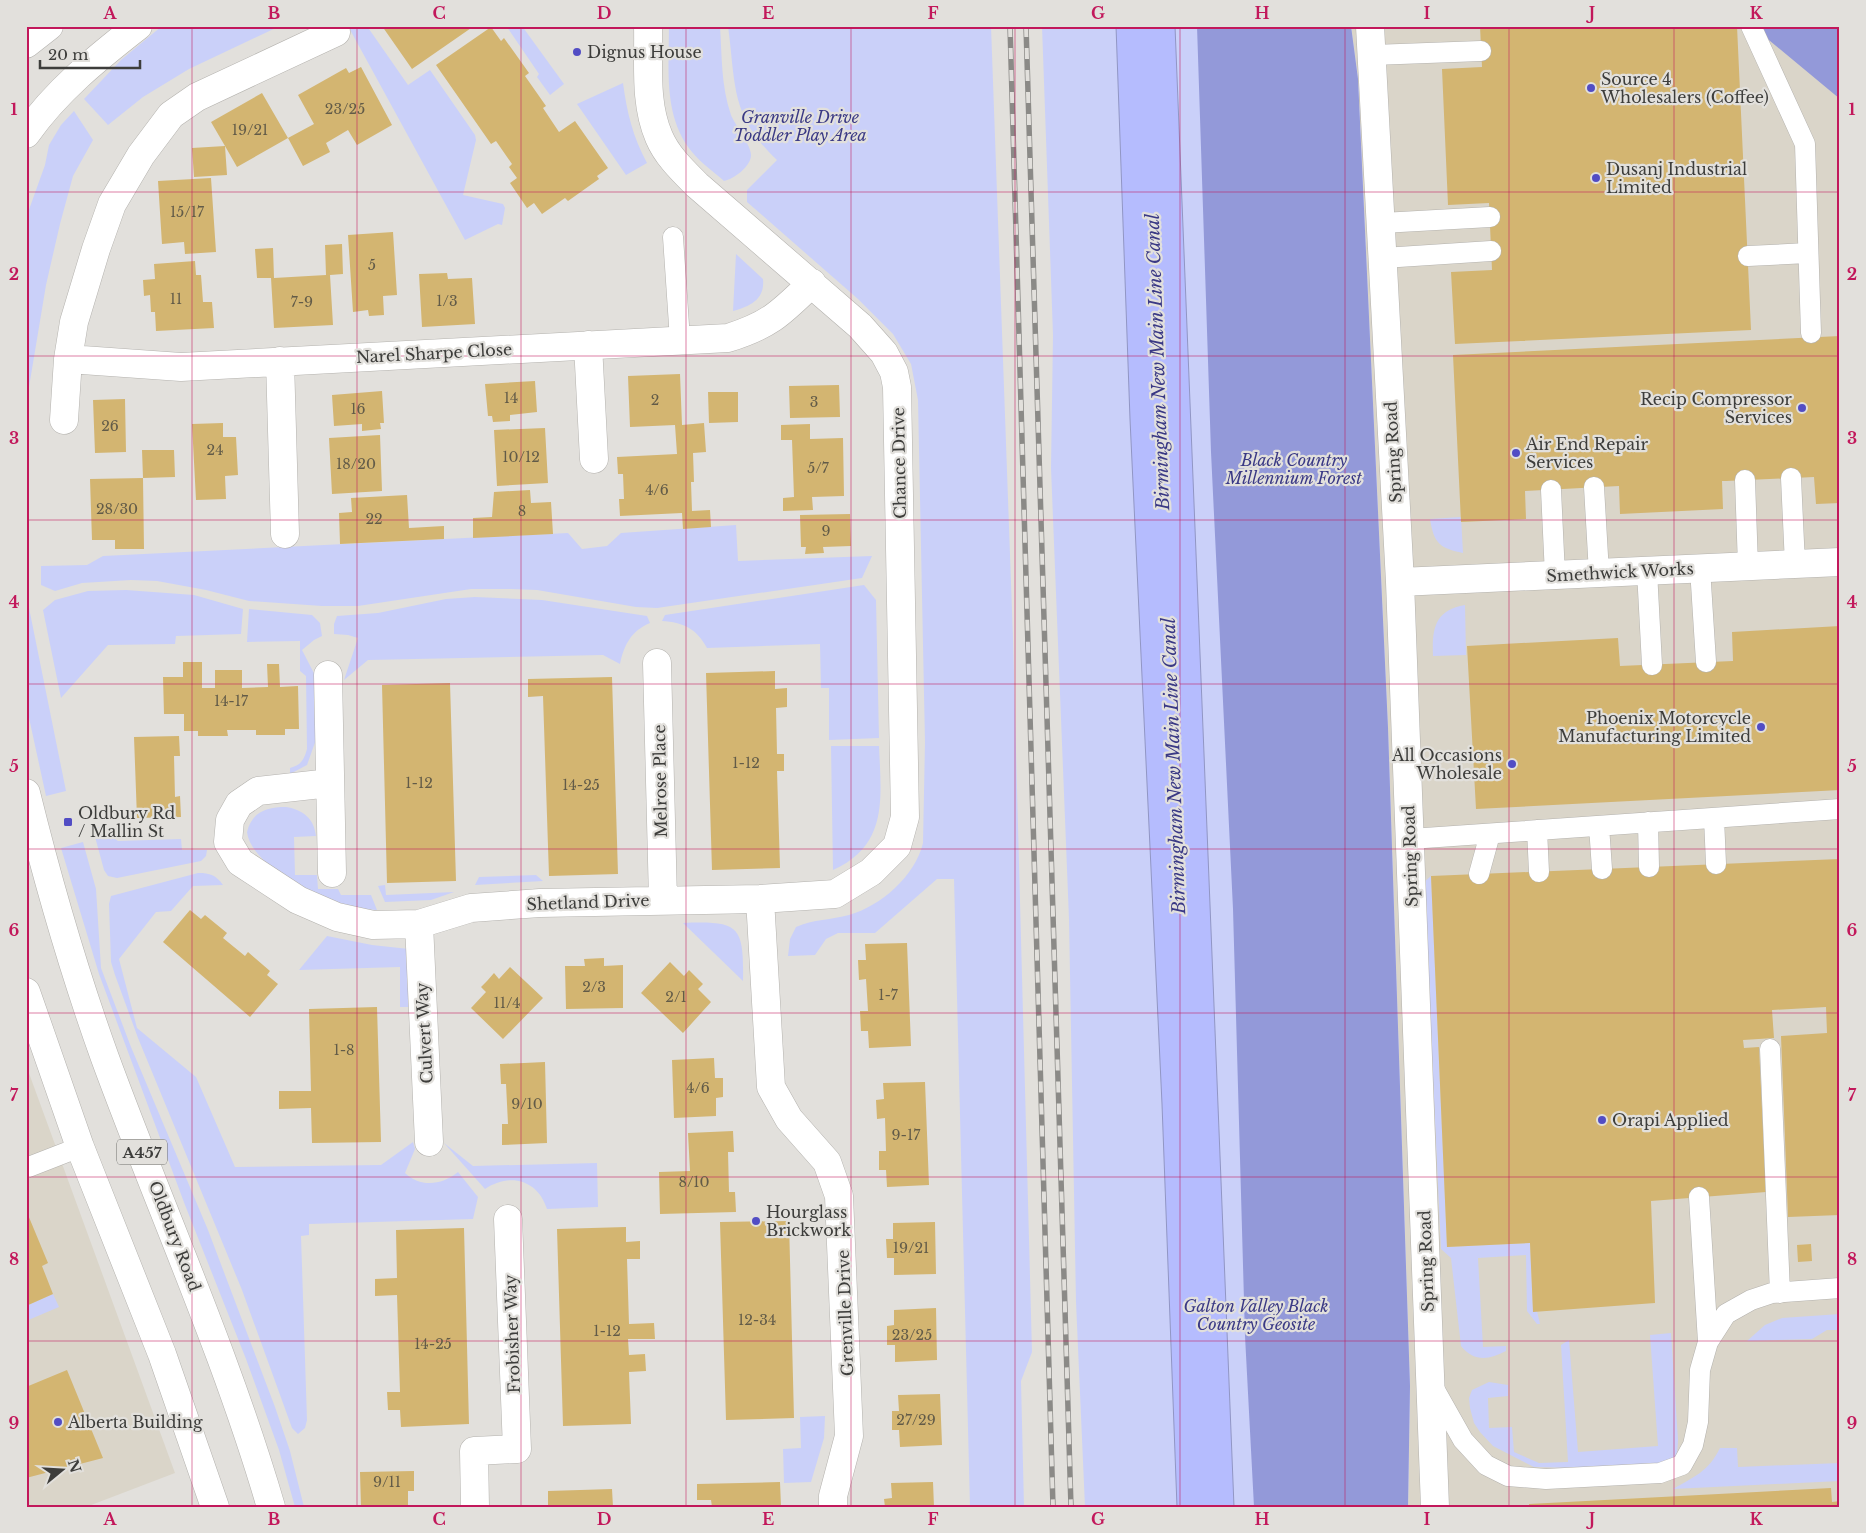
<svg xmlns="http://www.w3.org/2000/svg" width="1866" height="1533" viewBox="0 0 1866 1533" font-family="'Libre Baskerville',serif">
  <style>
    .built { fill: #dad5c9 }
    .green { fill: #cad0f9 }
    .forest { fill: #9399d9 }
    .water { fill: #b5bcfe; stroke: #9196c4 }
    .building { fill: #d3b571 }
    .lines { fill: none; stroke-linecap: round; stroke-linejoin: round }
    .lane-casing { stroke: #b4b2ae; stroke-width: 21 }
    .street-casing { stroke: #b4b2ae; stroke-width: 29 }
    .primary-casing { stroke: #b4b2ae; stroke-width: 29 }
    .lane { stroke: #fff; stroke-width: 20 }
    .street { stroke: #fff; stroke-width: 28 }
    .primary { stroke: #fff; stroke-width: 28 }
    .rail-casing { stroke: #8b8a87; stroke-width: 5.5 }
    .rail { stroke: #e2e0dc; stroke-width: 4; stroke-dasharray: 11; stroke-linecap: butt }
    .grid { fill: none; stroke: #c2185b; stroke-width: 1; stroke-opacity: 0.55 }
    .poi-dot { fill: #524dc4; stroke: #e2e0dc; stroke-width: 2 }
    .labels { text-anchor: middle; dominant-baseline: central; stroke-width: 4.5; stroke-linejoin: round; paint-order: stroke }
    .number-label { font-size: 14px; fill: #625b48 }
    .shield { fill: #e2e0dc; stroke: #6e6e6b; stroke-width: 1 }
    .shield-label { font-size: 15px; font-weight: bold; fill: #3d3d3b }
    .poi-label { font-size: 16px; fill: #3d3d3b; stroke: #e2e0dc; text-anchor: start }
    .park-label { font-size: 16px; font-style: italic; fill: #3a3985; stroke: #e2e0dc }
    .street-label { font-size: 16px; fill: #3d3d3b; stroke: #e2e0dc }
    .water-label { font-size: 18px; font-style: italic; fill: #3a3985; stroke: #e2e0dc }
    .neatline { fill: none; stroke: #c2185b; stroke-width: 2 }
    .grid-label { font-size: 16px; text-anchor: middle; font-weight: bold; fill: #c2185b }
  </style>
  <rect width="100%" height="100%" fill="#e2e0dc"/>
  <path class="built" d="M1351 26H1840V1507H1408L1410 1386 1388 728 1358 79Z
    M26 1065 175 1473 86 1507H26Z"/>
  <path class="green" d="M162 26H280L189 69 143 97 108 125 84 99 121 60Z
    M348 26H374L369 29 408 85 430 70 475 135 476 140 463 195 503 204 505 208 502 225 498 224 465 240Z
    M501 26H522L564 84 550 95 537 77 539 74 507 27 503 29Z
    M669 26H720C722 56 721 86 731 115 735 125 752 146 751 156 750 167 734 179 724 181 714 172 701 163 692 152 663 117 669 70 669 26Z
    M728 26H991L1013 638 1032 1352 1021 1381 1024 1507H970L954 879H937L875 933H838L826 939 815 955 788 956 790 939 796 927C813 919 832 920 849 915 881 906 915 876 923 843L925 742 918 400 911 364 893 334 858 299 747 202V190L777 160C730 116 736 85 728 26Z
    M1042 26H1351L1358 79 1388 728 1410 1386 1408 1507H1085L1076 1302 1069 919 1051 468 1053 335Z
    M623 83C627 113 633 137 647 163L626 175 577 104Z
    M74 111 93 140 73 176 60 224 46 285 26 405V218L45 165 49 145 61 125Z
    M736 254 763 279C765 299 751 306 733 311Z
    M1461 517 1463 553C1440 548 1434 544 1430 519Z
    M736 525 738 561 872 556 862 578 657 608 636 607 537 590 511 589H471L358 606H322L249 601 206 590 157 581 131 580 82 583 55 591 41 585V566L87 565 103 556 568 533 582 549 607 546 621 533Z
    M864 585 876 600 879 738 829 740V688H821L820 644 707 648C697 629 683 622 662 621L665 615Z
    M126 590 194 595 243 609 241 634 176 636 175 644 108 645 61 698 43 610 55 600 88 591Z
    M26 593 66 791 46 796 26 704Z
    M475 597 542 600 647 616 650 623C631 631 624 645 620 664L603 655 368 660 344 680 358 638 348 635 334 634V624L337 616 378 613 446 599Z
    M1465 605 1466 655 1433 656C1432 630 1434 610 1465 605Z
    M249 609 312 615 320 623 322 636 314 640 302 650 318 681V734L307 765 290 774V768C301 765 304 760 307 749L306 676 300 671V641L247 642Z
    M831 746H879C881 797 889 845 833 870Z
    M286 807C303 810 314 818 316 836L294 837 295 875H317L318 889H338L341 895H371L377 910C368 909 359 909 350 907 320 899 251 866 247 832 252 812 266 807 286 807Z
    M91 822 118 841 181 839 182 850H207L206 856 201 861 117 878 108 876 104 870Z
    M83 842 96 889 101 968 131 1047 208 1230 275 1407 290 1451 304 1507H295L279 1450 246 1359 185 1205 99 974 61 848Z
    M198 873C210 873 216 875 223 885L193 886 171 911 156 912 119 959 137 1028 196 1077 235 1167 381 1165 413 1142 415 1149 405 1173C421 1188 442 1185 458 1172L478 1197 473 1219 309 1224V1235L301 1236 307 1420 305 1428 298 1434 292 1428 242 1290 138 1038 115 975 111 962 109 904 111 896Z
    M536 875 543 881 475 885 479 877Z
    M1431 876 1447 1247 1530 1243 1533 1311H1537L1540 1324H1537L1527 1311 1526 1255 1478 1258 1483 1347 1506 1346V1351C1489 1360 1474 1362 1461 1346L1451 1258 1441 1249 1424 882Z
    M385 885 386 895 454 892 431 900 385 902 378 886Z
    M683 923C739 921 744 925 743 981Z
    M327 936 372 945 409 949V1007H400V967L299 970Z
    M444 1143 473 1166 597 1163 598 1207 547 1209C538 1180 510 1172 485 1189Z
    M53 1294 59 1307 26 1321V1306Z
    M1840 1314V1330H1827L1812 1339 1747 1341 1765 1325 1782 1318Z
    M1671 1333 1678 1440 1677 1456 1664 1463 1579 1468 1534 1467 1493 1446 1480 1432 1474 1423 1470 1408 1469 1398 1472 1390 1489 1382 1508 1385V1396L1488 1398 1489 1428 1512 1427 1514 1452 1539 1463 1568 1462 1561 1345 1569 1340 1578 1452 1658 1446 1650 1335Z
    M825 1416 824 1438 811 1482 784 1483 783 1449 801 1448 800 1417Z
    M1720 1448H1737L1738 1467 1840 1463V1481L1673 1489C1694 1477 1709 1471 1720 1448Z"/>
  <path class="forest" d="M1197 26H1351L1358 79 1388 728 1410 1386 1408 1507H1254L1245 1336 1233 909 1211 452Z
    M1762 26H1840V99L1764 36Z"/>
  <path class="water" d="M1116 26H1175L1234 1507H1177L1162 1104 1130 419Z"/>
  <path class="building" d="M382 26H474L412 69Z
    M1480 26H1737L1751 330 1455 344 1451 272 1492 270 1489 203 1448 205 1442 69 1482 67Z
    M491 27 501 41 504 38 529 73 525 76 546 106 543 108 559 132 575 121 608 168 597 176 599 179 568 201 565 198 542 214 534 203 527 208 510 183 517 178 509 167 512 164 496 141 491 144 436 65Z
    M361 67 392 125 357 145 348 130 326 143 330 152 303 166 288 138 314 124 298 95 346 68 349 73Z
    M262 93 288 138 237 167 225 146 227 175 194 177 192 148 225 146 211 122Z
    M211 178 216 252 185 254 184 242 162 244 158 181Z
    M393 232 397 295 383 296 384 315 369 316 368 310 353 312 348 235Z
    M342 244 343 274 330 275 333 325 274 328 271 278H257L255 249 273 248 274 278 326 275 325 245Z
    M195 261 196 275H201L203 302H212L214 328 156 331 155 312H151L150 295 144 296 143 280 155 279 154 264Z
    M447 273 448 279 472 278 475 324 422 327 419 274Z
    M1840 336V503L1816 504 1814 477 1726 481H1722L1723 509 1620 514 1619 486 1525 491 1526 519 1461 522 1453 355Z
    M680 374 682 425 704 423 706 452 693 453 694 482H691L692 511 710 510 711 527 683 529 682 513 620 516 619 499H624L623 474H618L617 457 677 454 675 425 630 427 628 376Z
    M535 381 537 412 510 415V421L493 422 492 416H488L485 384Z
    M839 385 840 417 790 418 789 386Z
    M382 391 384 423H380L381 429 362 431V424L334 426 332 395Z
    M708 392H738V422L709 423Z
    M125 399 126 452 95 453 93 400Z
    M223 423V437H236L238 475 225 476 226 499 196 500 192 424Z
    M810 424V439L843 438 844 496 812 497 813 510 783 511V498L794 497 792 440H781V425Z
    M545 428 548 483 497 486 494 430Z
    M380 435 382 491 332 494 329 438Z
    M142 450H174L175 477 143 478Z
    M143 478 144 549H115V540H92L90 479Z
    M530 490 531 503 551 502 553 534 473 538V518L492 517 494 492Z
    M407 495 409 528 444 526V539L340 544 339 513 352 512 351 498Z
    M850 514 851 546 823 547 824 553 805 554 806 547H801L800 515Z
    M1840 626V790L1476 809 1467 646 1618 638 1620 666 1733 661 1732 632Z
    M183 662H202V688H215V670H242V688L268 687 267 664H279L280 687 298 686 299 729H285V735H256V730H227L228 736H198V731H184V714H164L163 677H183Z
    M775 671V689L787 688V707L776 708 777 754H784V771H777L780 868 712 870 706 673Z
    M612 677 618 874 549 876 543 696 528 697V679Z
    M450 683 456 881 387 883 382 685Z
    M179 736 180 756H174L175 797 180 796 181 817 137 818 134 737Z
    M1840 859V1215L1788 1217 1781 1036 1827 1033 1826 1007 1772 1010 1774 1038 1743 1040 1744 1048 1759 1047 1766 1192 1651 1201 1655 1303 1533 1312 1530 1243 1447 1247 1431 876Z
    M190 910 201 919 205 915 227 933 223 938 245 956 248 952 270 971 267 975 278 984 250 1017 163 942Z
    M907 943 911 1046 869 1048 868 1031H861L860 1011H868L866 979 859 980 858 960H866L865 944Z
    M604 958V966L623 965V1008L566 1009 565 966H585L584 959Z
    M670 962 684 976 689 970 703 984 698 989 711 1002 683 1033 641 993Z
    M510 967 543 998 503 1039 471 1008 486 992 481 987 487 981 494 973 499 979Z
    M377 1007 381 1142 312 1143 311 1108 279 1109V1091H311L309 1009Z
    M714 1058 715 1078H723V1097L716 1098V1116L674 1118 672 1060Z
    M545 1062 547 1143 502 1145V1124H508L506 1084H501L500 1064Z
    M925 1082 929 1185 887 1187 886 1170H879V1151H886L885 1118 877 1119 876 1100 884 1099 883 1083Z
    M733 1131 734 1152H728L729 1192H735L736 1212 660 1214 659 1172 690 1171 688 1133Z
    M26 1210 48 1263 42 1266 53 1294 26 1306Z
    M789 1221 794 1418 726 1420 720 1222Z
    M935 1222 936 1274 894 1275V1258H887L886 1239H893V1223Z
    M626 1227V1242L640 1241V1259H627L629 1324 654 1323 655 1339H628L629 1355 645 1354 646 1371 629 1372 631 1424 563 1426 557 1229Z
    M464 1228 469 1424 401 1427 400 1410H388L387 1392H400L397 1295 375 1296V1279L397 1278 396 1230Z
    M1811 1244 1812 1261 1798 1262 1797 1245Z
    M936 1308 937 1360 895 1362V1345H887V1326L894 1325V1310Z
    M67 1370 103 1458 26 1478V1387Z
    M940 1394 942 1445 900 1447 899 1430H892V1411H899L898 1395Z
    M414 1471V1491H408V1507H361L360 1472Z
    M780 1482 781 1507H712L711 1500H697V1484Z
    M933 1482 934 1507H885L884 1499 892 1498 891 1483Z
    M1831 1488 1832 1502 1840 1501V1507H1529V1504Z
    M612 1489 613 1507H548V1491Z"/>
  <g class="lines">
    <defs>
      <path id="lane" d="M1751 26 1805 144 1811 333
        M1373 55 1481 51
        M1382 223 1490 217
        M673 237 680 340
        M1748 256 1808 253
        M1383 258 1491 251
        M1791 478 1795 564
        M1745 480 1748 566
        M1594 487 1599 573
        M1551 490 1555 575
        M1700 568 1706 662
        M1647 571 1652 665
        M1714 818 1716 864
        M1648 822 1649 867
        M1599 826 1602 869
        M1537 830 1539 872
        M1410 839 1840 809
        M1479 874 1490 834
        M1770 1049 1780 1293
        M26 1168 80 1147
        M1699 1197 1708 1342
        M1432 1385 1463 1440 1486 1465 1508 1476 1546 1479 1660 1473 1682 1465 1693 1445 1698 1422 1700 1370 1708 1342 1726 1314 1751 1300 1772 1293 1840 1288"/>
      <path id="street" d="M1370 26 1400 582 1435 1507
        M588 345 594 459
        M68 359 181 367 728 338C770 325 781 313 812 283
        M280 361 285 534
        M64 420 68 359 74 322 96 249 112 204 141 155 171 115 197 97 336 32
        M1400 582 1840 562
        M657 663 663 900
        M328 675 332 873
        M330 783 258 791 239 804 230 820 228 842 240 862 298 900 337 917 373 925 419 924 471 908 540 903 760 899 835 894 871 872 897 846 905 817 897 387 894 372 884 353 860 326 697 185C683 171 667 156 659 137 644 103 649 62 648 26
        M760 899 771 1087 789 1119 827 1162 839 1196 849 1436 833 1496V1507
        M419 924 429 1142
        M475 1507 474 1451 517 1449 508 1219"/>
      <path id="primary" d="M26 44 49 26
        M26 134C56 91 97 58 138 26
        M26 793C48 882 74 972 105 1058 160 1208 226 1353 271 1507
        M26 992 80 1147 162 1354 215 1507"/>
    </defs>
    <use href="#lane" class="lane-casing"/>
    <use href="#street" class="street-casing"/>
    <use href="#primary" class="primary-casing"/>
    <use href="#lane" class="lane"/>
    <use href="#street" class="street"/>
    <use href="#primary" class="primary"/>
    <defs>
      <path id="rail" d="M1010 26 1053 1507
        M1026 26 1071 1507"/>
    </defs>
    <use href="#rail" class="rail-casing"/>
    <use href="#rail" class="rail"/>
  </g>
  <path class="grid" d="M192 26V1507M357 26V1507M521 26V1507M686 26V1507M851 26V1507M1015 26V1507M1180 26V1507M1345 26V1507M1509 26V1507M1674 26V1507M26 192H1840M26 356H1840M26 520H1840M26 684H1840M26 849H1840M26 1013H1840M26 1177H1840M26 1341H1840"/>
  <g class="poi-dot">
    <circle cx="577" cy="52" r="5"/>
    <circle cx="1591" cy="88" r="5"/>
    <circle cx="1596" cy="178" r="5"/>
    <circle cx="1802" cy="408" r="5"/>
    <circle cx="1516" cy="453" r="5"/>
    <circle cx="1761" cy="727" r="5"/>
    <circle cx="1512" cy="764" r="5"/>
    <rect x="63" y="817" width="10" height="10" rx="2.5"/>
    <circle cx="1602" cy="1120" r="5"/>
    <circle cx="756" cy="1221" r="5"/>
    <circle cx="58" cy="1422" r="5"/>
  </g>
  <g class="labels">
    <g class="number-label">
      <text x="345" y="109">23/25</text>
      <text x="250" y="130">19/21</text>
      <text x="187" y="212">15/17</text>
      <text x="372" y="265">5</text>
      <text x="176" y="299">11</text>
      <text x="447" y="301">1/3</text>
      <text x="302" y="302">7-9</text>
      <text x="511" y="398">14</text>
      <text x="655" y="400">2</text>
      <text x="814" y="402">3</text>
      <text x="358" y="409">16</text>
      <text x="110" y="426">26</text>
      <text x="215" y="450">24</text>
      <text x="521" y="457">10/12</text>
      <text x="356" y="464">18/20</text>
      <text x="818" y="468">5/7</text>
      <text x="657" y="490">4/6</text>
      <text x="117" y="509">28/30</text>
      <text x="522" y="511">8</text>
      <text x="374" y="519">22</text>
      <text x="826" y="531">9</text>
      <text x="231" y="701">14-17</text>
      <text x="746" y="763">1-12</text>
      <text x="419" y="783">1-12</text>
      <text x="581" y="785">14-25</text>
      <text x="594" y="987">2/3</text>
      <text x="888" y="995">1-7</text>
      <text x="676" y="997">2/1</text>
      <text x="507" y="1003">11/4</text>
      <text x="344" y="1050">1-8</text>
      <text x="698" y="1088">4/6</text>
      <text x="527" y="1104">9/10</text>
      <text x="906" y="1135">9-17</text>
      <text x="694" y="1182">8/10</text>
      <text x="911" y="1248">19/21</text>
      <text x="757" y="1320">12-34</text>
      <text x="607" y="1331">1-12</text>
      <text x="912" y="1335">23/25</text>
      <text x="433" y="1344">14-25</text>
      <text x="916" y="1420">27/29</text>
      <text x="387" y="1482">9/11</text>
    </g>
    <rect class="shield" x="117" y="1139.5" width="50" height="25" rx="4"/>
    <g class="shield-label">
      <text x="142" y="1152">A457</text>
    </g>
    <g class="poi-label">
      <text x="587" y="52">Dignus House</text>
      <text x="1601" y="79">Source 4<tspan x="1601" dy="18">Wholesalers (Coffee)</tspan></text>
      <text x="1606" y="169">Dusanj Industrial<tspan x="1606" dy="18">Limited</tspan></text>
      <text x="1792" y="399" text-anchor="end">Recip Compressor<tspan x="1792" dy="18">Services</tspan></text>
      <text x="1526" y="444">Air End Repair<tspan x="1526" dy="18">Services</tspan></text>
      <text x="1751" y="718" text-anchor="end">Phoenix Motorcycle<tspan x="1751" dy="18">Manufacturing Limited</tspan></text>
      <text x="1502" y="755" text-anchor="end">All Occasions<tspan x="1502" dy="18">Wholesale</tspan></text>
      <text x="78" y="813">Oldbury Rd<tspan x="78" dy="18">/ Mallin St</tspan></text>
      <text x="1612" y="1120">Orapi Applied</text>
      <text x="766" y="1212">Hourglass<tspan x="766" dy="18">Brickwork</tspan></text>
      <text x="68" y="1422">Alberta Building</text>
    </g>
    <g class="park-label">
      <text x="800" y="117">Granville Drive<tspan x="800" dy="18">Toddler Play Area</tspan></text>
      <text x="1294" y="460">Black Country<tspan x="1294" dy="18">Millennium Forest</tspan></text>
      <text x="1256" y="1306">Galton Valley Black<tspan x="1256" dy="18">Country Geosite</tspan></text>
    </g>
    <g class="street-label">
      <text transform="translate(434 353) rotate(-3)">Narel Sharpe Close</text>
      <text transform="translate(1393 452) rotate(-93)">Spring Road</text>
      <text transform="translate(899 463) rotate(-91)">Chance Drive</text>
      <text transform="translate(1620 572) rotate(-3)">Smethwick Works</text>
      <text transform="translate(660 781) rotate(-91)">Melrose Place</text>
      <text transform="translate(1410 856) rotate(-92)">Spring Road</text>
      <text transform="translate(588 902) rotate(-2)">Shetland Drive</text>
      <text transform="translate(424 1033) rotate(-93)">Culvert Way</text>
      <text transform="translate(175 1236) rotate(69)">Oldbury Road</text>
      <text transform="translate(1426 1261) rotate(-92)">Spring Road</text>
      <text transform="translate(845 1313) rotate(-92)">Grenville Drive</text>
      <text transform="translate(512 1334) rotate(-92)">Frobisher Way</text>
    </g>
    <g class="water-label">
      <text transform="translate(1158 362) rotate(-92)">Birmingham New Main Line Canal</text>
      <text transform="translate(1174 766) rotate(-92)">Birmingham New Main Line Canal</text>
    </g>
  </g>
  <rect width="1866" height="1533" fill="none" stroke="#e2e0dc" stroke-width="55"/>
  <g transform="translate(62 1470) rotate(72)" stroke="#e2e0dc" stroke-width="4" paint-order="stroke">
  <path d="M0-4L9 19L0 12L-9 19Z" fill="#3d3d3b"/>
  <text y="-8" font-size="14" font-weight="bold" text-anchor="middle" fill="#3d3d3b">N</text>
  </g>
  <path d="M40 60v8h100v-8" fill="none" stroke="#3d3d3b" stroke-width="2.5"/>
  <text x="48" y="60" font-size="15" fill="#3d3d3b" stroke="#e2e0dc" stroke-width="4" paint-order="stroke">20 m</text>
  <rect x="28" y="28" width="1810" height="1478" class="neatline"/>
  <g class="grid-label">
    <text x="110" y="19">A</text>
    <text x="274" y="19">B</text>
    <text x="439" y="19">C</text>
    <text x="604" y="19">D</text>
    <text x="768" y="19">E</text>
    <text x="933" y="19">F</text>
    <text x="1098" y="19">G</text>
    <text x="1262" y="19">H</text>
    <text x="1427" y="19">I</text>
    <text x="1592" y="19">J</text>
    <text x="1756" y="19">K</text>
    <text x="14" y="115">1</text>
    <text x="1852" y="115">1</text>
    <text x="14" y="280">2</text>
    <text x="1852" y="280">2</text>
    <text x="14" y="444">3</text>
    <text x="1852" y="444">3</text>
    <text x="14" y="608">4</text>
    <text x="1852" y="608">4</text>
    <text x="14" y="772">5</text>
    <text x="1852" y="772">5</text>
    <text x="14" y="936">6</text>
    <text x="1852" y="936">6</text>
    <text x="14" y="1101">7</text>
    <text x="1852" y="1101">7</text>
    <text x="14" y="1265">8</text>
    <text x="1852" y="1265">8</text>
    <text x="14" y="1429">9</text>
    <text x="1852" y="1429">9</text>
    <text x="110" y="1525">A</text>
    <text x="274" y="1525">B</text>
    <text x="439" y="1525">C</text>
    <text x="604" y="1525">D</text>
    <text x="768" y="1525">E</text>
    <text x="933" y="1525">F</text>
    <text x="1098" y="1525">G</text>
    <text x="1262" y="1525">H</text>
    <text x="1427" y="1525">I</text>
    <text x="1592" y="1525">J</text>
    <text x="1756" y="1525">K</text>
  </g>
</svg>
